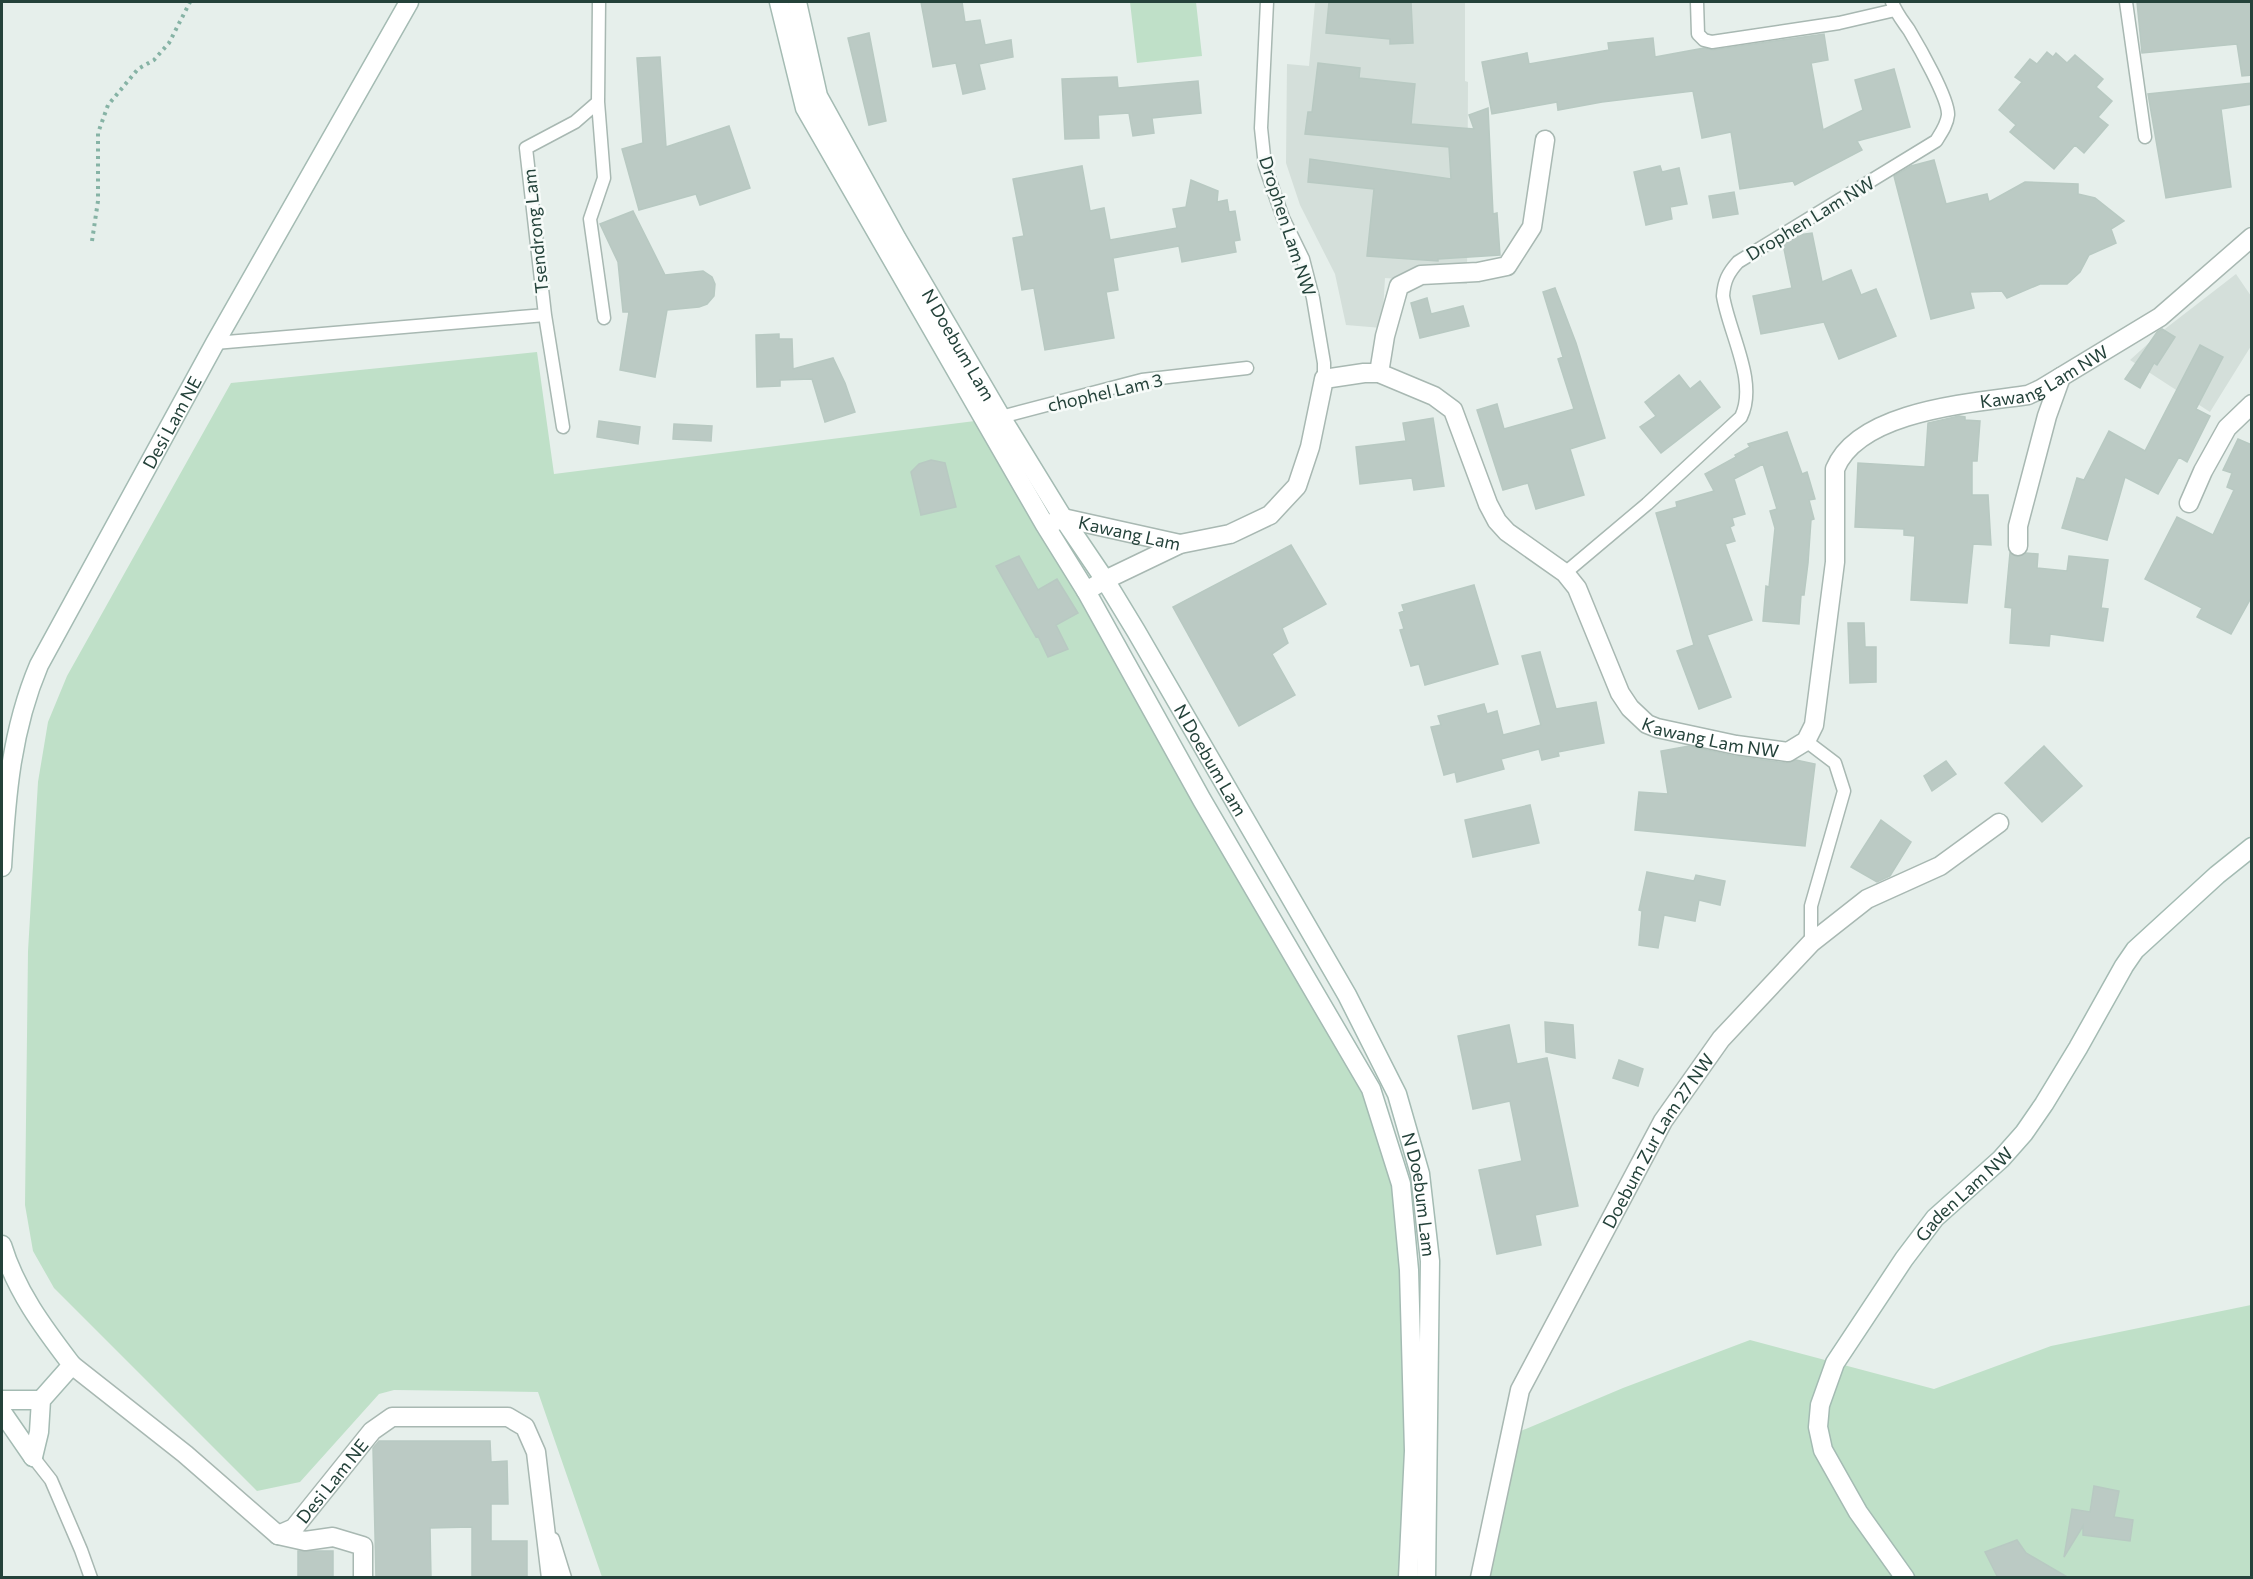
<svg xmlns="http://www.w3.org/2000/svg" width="2253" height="1579" viewBox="0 0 2253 1579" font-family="Commissioner,sans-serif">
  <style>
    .built { fill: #d4dfda }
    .green { fill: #bfe0c8 }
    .building { fill: #bbcac4; stroke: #b8c9c2; stroke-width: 1.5 }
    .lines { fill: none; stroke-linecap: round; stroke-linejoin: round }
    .lane-casing { stroke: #a8b8b2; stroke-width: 15 }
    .street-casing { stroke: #a8b8b2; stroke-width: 21 }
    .secondary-casing { stroke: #a4bbb3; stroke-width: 21 }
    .path { stroke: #86b3a5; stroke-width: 4; stroke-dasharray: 3 4.5; stroke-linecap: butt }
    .lane { stroke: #fff; stroke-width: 12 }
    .street { stroke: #fff; stroke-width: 18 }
    .secondary { stroke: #fff; stroke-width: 18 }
    .labels { text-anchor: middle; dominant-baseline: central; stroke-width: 5; stroke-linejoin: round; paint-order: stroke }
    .street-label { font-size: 18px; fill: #24423a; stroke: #f7fbf9 }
  </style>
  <rect width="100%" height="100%" fill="#e6efeb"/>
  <path class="built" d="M1312 2H1465V81L1468 82 1467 284 1385 278 1382 328 1346 325 1335 274 1300 205 1286 163 1287 64 1309 66 1315 3Z
    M2236 274 2251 296V346L2210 412 2130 360 2161 332Z"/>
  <path class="green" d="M1130 2H1196L1202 56 1137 63Z
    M537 352 554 474 975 421 1363 1068 1407 1207 1408 1577H602L538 1392 394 1390 379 1394 300 1482 257 1491 54 1288 33 1251 25 1205 28 951 38 782 48 722 67 676 231 383Z
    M2251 1305V1577L2014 1578 2000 1571 1994 1578H1474L1509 1436 1623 1388 1750 1340 1934 1389 2051 1346Z"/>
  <path class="building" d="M921 2H962L965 22 980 20 985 45 1011 40 1013 57 979 64 985 89 963 94 956 63 933 67Z
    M1329 2H1411L1413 43 1390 44V39L1326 33Z
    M2137 2H2252V75L2242 76 2237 44 2142 53Z
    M869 33 886 121 869 125 848 38Z
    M1824 34 1828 60 1811 63 1823 130 1863 110 1855 80 1894 69 1910 127 1857 141 1862 150 1795 185 1793 181 1740 189 1731 132 1702 138 1693 91 1602 102 1558 110 1557 102 1492 114 1482 62 1527 53 1529 64 1609 50 1608 43 1653 38 1655 57 1704 48 1713 50Z
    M2047 52 2053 57 2056 53 2067 63 2075 55 2103 79 2096 87 2112 101 2098 117 2108 125 2084 153 2075 145 2054 169 2010 132 2016 125 1999 110 2022 82 2015 77 2030 59 2037 64Z
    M660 57 666 147 729 126 750 188 700 205 696 194 639 210 622 149 643 143 637 58Z
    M1318 63 1360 68 1359 78 1415 84 1411 124 1474 129 1469 115 1488 108 1493 214 1497 213 1500 255 1438 259V261L1367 256 1374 189 1308 182 1310 159 1451 179 1449 147 1305 134 1308 112H1312Z
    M1117 77 1118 88 1198 81 1201 113 1152 118 1154 133 1133 136 1129 113 1098 115 1099 138 1065 139 1062 79Z
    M2252 83V104L2221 109 2231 187 2166 198 2148 94Z
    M1934 160 1946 204 1987 194 1989 202 2025 182 2078 184V194L2095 198 2124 221 2111 229 2116 243 2089 255 2080 272 2067 284H2040L2007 298 2002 291 1970 292 1974 308 1931 319 1894 176 1911 166Z
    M1082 166 1090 211 1104 208 1110 240 1177 228 1173 209 1186 207 1191 180 1218 191 1217 202 1227 200 1229 212 1235 211 1240 240 1234 241 1236 252 1182 262 1179 246 1113 258 1118 290 1106 292 1114 338 1045 350 1034 288 1022 290 1013 238 1024 236 1013 179Z
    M1660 166 1662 172 1679 168 1687 204 1670 207 1672 219 1646 225 1634 172Z
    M1734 192 1738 214 1713 218 1709 196Z
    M633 211 665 275 703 271 712 277 715 284 714 296 707 304 699 307 667 310 655 377 620 370 629 312H623L618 262 600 224Z
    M1812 233 1822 282 1851 270 1861 295 1876 289 1896 336 1839 359 1824 322 1761 334 1753 296 1792 288 1783 244 1798 235Z
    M1555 288 1576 343 1605 438 1570 449 1584 495 1536 509 1528 483 1503 490 1477 410 1497 404 1504 429 1574 409 1558 359 1563 357 1543 292Z
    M1427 298 1431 314 1463 306 1469 326 1420 338 1411 303Z
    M2162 329 2175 337 2157 365 2154 363 2140 388 2125 379 2157 332Z
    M779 334V339H792L793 369 833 358 845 383 855 412 825 422 812 379 780 380V386L757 387 756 335Z
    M2200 345 2223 357 2196 409 2210 416 2187 462 2179 457 2158 494 2125 477 2107 540 2062 528 2077 478 2084 480 2109 431 2145 451Z
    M1679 375 1690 389 1700 381 1720 407 1661 453 1640 427 1656 416 1645 402Z
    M1959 416 1965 417V420L1980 421 1977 461H1972V495H1988L1991 545 1973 544 1967 603 1911 600 1915 536 1904 535V529L1855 527 1858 463 1925 467 1928 423Z
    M1433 418 1444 486 1414 490 1412 478 1360 484 1356 447 1406 441 1403 423Z
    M599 421 640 427 638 444 597 437Z
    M674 424 712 426 711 441 673 439Z
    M1787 432 1802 474 1807 472 1815 499 1809 500 1814 519 1811 520 1808 563 1804 595H1801L1799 624 1763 621 1766 586 1769 587 1775 528 1770 511 1777 509 1763 464 1734 479 1745 514 1732 518 1734 525 1730 527 1735 541 1725 544 1752 620 1707 635 1731 697 1699 709 1677 651 1694 645 1656 513 1677 507 1676 502 1714 491 1705 474 1736 457 1735 455 1750 447 1748 444Z
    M2238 439 2252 445V596L2231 634 2197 617 2202 608 2145 579 2177 517 2213 535 2234 490 2227 487 2232 473 2223 470Z
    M931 460 945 463 956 507 921 515 911 472 919 464Z
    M1291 545 1326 604 1282 628 1288 643 1272 654 1295 695 1239 726 1173 607Z
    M2010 553 2017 557 2026 553 2038 554 2037 568 2067 571 2069 556 2108 560 2101 608 2108 609 2103 641 2050 634 2049 646 2010 643 2012 608 2005 607Z
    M1019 556 1038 590 1057 579 1078 613 1056 625 1068 649 1048 657 1038 636 1036 637 996 566Z
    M1474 585 1498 664 1425 685 1419 664 1411 666 1400 630 1404 629 1399 613 1404 611 1402 605Z
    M1848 623H1864L1865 647H1876V682L1850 683Z
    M1540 652 1556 709 1596 702 1604 743 1558 752 1559 756 1542 760 1539 749 1501 759 1504 769 1457 782 1455 772 1444 775 1431 727 1441 725 1438 716 1484 704 1487 714 1497 711 1503 735 1541 725 1522 656Z
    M1689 746 1734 756 1786 763 1796 760 1815 764 1805 846 1635 830 1639 792 1668 794 1661 751Z
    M2044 746 2082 786 2042 822 2005 783Z
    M1946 761 1956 774 1932 791 1924 776Z
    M1530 805 1539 843 1473 857 1465 820Z
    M1881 820 1911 842 1890 876 1877 882 1851 867Z
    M1647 872 1694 881 1696 875 1725 881 1720 905 1699 900 1695 921 1664 915 1658 948 1639 945 1642 911 1639 910Z
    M1545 1022 1573 1025 1575 1058 1546 1052Z
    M1509 1025 1517 1064 1547 1058 1578 1206 1535 1215 1541 1245 1497 1254 1479 1170 1522 1161 1510 1101 1473 1109 1458 1036Z
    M1619 1060 1643 1069 1638 1086 1613 1078Z
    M379 1441H490L491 1462 507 1461 508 1504H491V1541H527V1578H472V1527L430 1528 431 1578H376L373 1448Z
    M2094 1486 2119 1491 2114 1517 2133 1520 2130 1541 2083 1535V1526L2064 1557 2072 1509 2090 1512Z
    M2017 1540 2026 1553 2069 1578H1998L1985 1552Z
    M298 1551H333V1578H298Z"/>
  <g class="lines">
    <defs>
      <path id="lane" d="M1267 2 1261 128 1265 166 1283 218 1303 259 1313 298 1324 363V379
        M1697 2 1698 34 1704 40 1712 42 1839 23 1895 10
        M2126 2 2145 137
        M598 102 604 178 590 219 604 318
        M545 315 563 427
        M215 343 545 315 526 148 575 122 598 102 599 2
        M1001 417 1142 380 1247 368
        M1565 573 1647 504 1741 417C1758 382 1729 333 1723 296 1724 281 1728 273 1738 262L1936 141C1941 133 1947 125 1948 115 1949 99 1918 45 1909 30 1902 20 1896 13 1892 2
        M1806 741 1835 763 1844 791 1811 906V943
        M33 1457 51 1480 81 1550 91 1578
        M553 1539 565 1578"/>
      <g id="street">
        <path d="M1379 373 1385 336 1399 286 1421 275 1478 272 1507 266 1532 227 1545 140"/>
        <path d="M2189 503 2203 471 2227 428 2252 404"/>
        <path id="s1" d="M1054 522 1063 518 1180 544"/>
        <path d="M2018 546V526L2047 416 2061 377"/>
        <path id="s2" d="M1086 591 1105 580 1180 544 1230 534 1270 515 1297 486 1310 447 1324 379 1364 373H1379L1434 396 1453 410 1488 504 1497 521 1507 532 1565 573 1577 588 1620 693 1630 708 1647 724 1657 728 1736 745 1788 752 1806 741 1814 725 1835 562V469C1859 410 1973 403 2028 395L2041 389 2160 317 2252 237"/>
        <path d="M72 1365 185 1454 278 1535 305 1541 333 1537 363 1546V1578"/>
        <path id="s3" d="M278 1535 294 1528 372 1431 392 1417H508L525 1427 536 1452 551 1578"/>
        <path id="s4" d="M1480 1578 1520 1390 1663 1121 1721 1039 1811 943 1867 899 1940 866 1999 823"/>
      </g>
      <g id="secondary">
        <path d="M779 2 805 108 1045 525 1086 591 1202 800 1371 1089 1401 1184 1409 1270 1414 1451 1408 1578"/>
        <path id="s5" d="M797 2 818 96 897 239 1001 417 1063 518 1105 580 1136 631 1347 995 1397 1094 1420 1174 1430 1261 1426 1578"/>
        <path id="s6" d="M2 867C6 797 11 731 39 665L215 343 409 2"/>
        <path d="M2 1245C16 1291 43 1327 72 1365L41 1400 39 1432 33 1457"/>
        <path d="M2 1400H41"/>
        <path d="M2 1412 33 1457"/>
        <path id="s7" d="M1905 1578 1858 1512 1823 1450 1818 1427 1820 1405 1835 1363 1904 1259 1935 1218 2001 1159 2024 1133 2044 1104 2078 1048 2124 966 2135 950 2217 875 2252 847"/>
      </g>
    </defs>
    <use href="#lane" class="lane-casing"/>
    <use href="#street" class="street-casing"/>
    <use href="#secondary" class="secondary-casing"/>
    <path class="path" d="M92 241 98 201V133L108 105 138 69 154 60 169 43 190 2"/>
    <use href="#lane" class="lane"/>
    <use href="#street" class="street"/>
    <use href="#secondary" class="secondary"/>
  </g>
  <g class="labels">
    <g class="street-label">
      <text transform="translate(1810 218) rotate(-31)">Drophen Lam NW</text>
      <text transform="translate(1288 226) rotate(72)">Drophen Lam NW</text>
      <text transform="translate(535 231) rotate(-96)">Tsendrong Lam</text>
      <text stroke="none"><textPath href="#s5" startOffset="382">N Doebum Lam</textPath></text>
      <text stroke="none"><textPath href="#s2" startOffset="1545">Kawang Lam NW</textPath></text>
      <text transform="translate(1105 392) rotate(-13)">chophel Lam 3</text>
      <text stroke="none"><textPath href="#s6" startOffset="483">Desi Lam NE</textPath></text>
      <text stroke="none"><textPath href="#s1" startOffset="78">Kawang Lam</textPath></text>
      <text stroke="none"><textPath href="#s2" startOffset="934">Kawang Lam NW</textPath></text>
      <text stroke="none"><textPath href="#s5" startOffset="868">N Doebum Lam</textPath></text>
      <text stroke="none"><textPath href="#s4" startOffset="477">Doebum Zur Lam 27 NW</textPath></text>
      <text stroke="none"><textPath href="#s7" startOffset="456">Gaden Lam NW</textPath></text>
      <text stroke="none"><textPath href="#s5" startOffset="1354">N Doebum Lam</textPath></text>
      <text stroke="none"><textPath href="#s3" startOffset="78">Desi Lam NE</textPath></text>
    </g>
  </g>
  <rect width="2253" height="1579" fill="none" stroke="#24423a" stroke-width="6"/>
</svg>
